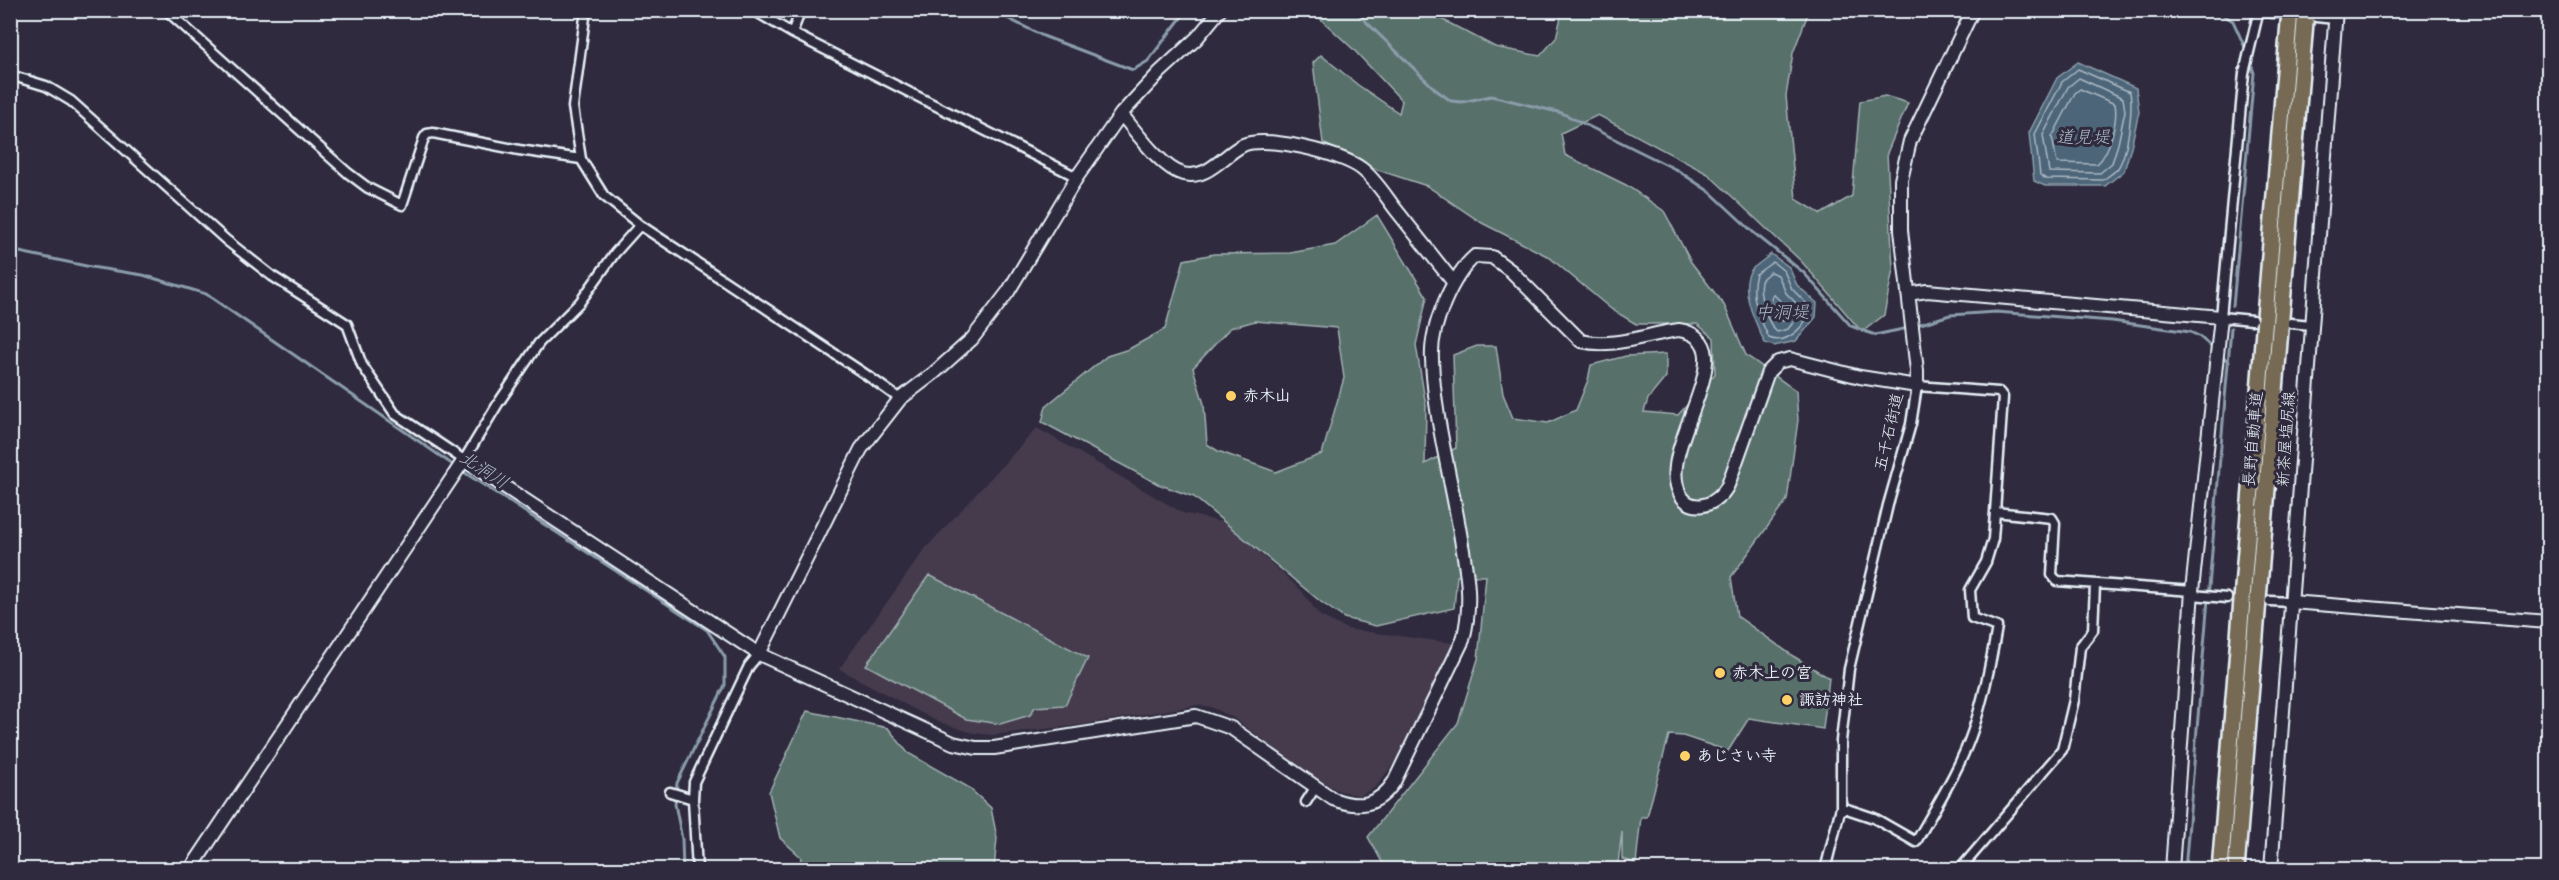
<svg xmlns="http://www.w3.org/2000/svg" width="2559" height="880" viewBox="0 0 2559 880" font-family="'Architects Daughter','Klee One',sans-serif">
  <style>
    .built { fill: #443a4e }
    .green { fill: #59706b; stroke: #a0b0b2; stroke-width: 1.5; fill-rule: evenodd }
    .water { fill: #4d6578; stroke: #8b9dab; stroke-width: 1.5 }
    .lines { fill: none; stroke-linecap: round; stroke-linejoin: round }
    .shore { stroke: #aab9c5; stroke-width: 1.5 }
    .stream { stroke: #8b9dab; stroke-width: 3 }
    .street-casing { stroke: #e8f1f8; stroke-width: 13 }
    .secondary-casing { stroke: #e8f1f8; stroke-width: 16 }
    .highway-casing { stroke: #e8f1f8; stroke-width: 20 }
    .street { stroke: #2f2a3d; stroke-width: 8 }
    .secondary { stroke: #2f2a3d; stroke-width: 12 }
    .highway { stroke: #766a55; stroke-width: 15 }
    .poi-dot { fill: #ffd166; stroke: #2f2a3d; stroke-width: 2 }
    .labels { text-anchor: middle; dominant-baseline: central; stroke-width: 6; stroke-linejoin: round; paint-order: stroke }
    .poi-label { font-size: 16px; font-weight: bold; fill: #e8f1f8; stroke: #2f2a3d; text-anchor: start }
    .street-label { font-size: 16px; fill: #e8f1f8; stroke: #2f2a3d }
    .water-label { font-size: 18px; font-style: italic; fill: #aab9c5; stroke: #2f2a3d }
  </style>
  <rect width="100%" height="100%" fill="#2f2a3d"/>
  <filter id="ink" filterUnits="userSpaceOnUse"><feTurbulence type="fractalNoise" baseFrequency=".0167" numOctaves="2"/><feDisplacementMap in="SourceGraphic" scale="12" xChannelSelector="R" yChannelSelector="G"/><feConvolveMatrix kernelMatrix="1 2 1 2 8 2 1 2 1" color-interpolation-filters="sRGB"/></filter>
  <g filter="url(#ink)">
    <path class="built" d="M1037 428 1183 513 1226 523 1301 590 1319 615 1347 629 1453 643 1397 759 1376 787 1360 796 1337 790 1310 774 1232 717 1211 707 1198 705 1081 725 992 735 973 733 938 722 839 669 925 549Z"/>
    <path class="green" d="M1312 11H1426L1495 47 1540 56 1556 38 1562 13 1558 11H1809L1793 53 1786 96 1796 199 1821 214 1852 196 1860 101 1885 96 1908 103 1887 153 1893 269 1884 315 1862 332 1801 261 1708 174 1598 115 1561 133 1565 155 1626 185 1664 211 1691 262 1724 305 1746 355 1796 391 1798 420 1787 500 1731 577 1737 616 1793 656 1829 678 1823 729 1749 718 1728 751 1683 736 1669 735 1647 817H1641L1636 863 1622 859V832L1618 864 1623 869H1386L1368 837 1458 723 1478 659 1486 576H1457L1454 608 1376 626 1344 618 1321 602 1194 497 1158 484 1042 422 1046 406 1107 356 1129 349 1165 329 1184 260 1214 254 1290 253 1335 245 1377 215 1427 297 1416 345 1426 406 1425 464 1456 448 1453 355 1477 346H1496L1503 394 1513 418 1548 423 1576 410 1588 380 1591 365 1626 356 1666 354V377L1648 399 1644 412 1678 415 1715 374 1714 338 1697 324H1636L1611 309 1549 257 1482 223 1427 186 1378 170 1323 143 1313 63 1321 55 1358 85 1399 113 1402 101 1353 49ZM1255 321 1337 328 1344 378 1322 454 1276 472 1218 451 1207 444 1204 404 1193 368 1230 328Z
      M929 575 1088 658 1065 705 1035 707 1030 715 1000 724 966 719 866 665Z
      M807 711 888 728 908 753 968 787 991 808 997 838 994 869H799L801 857 780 838 769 792Z"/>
    <path class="water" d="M2078 62 2136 88 2139 112 2131 147 2124 171 2105 186H2045L2034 181 2029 133 2057 78Z
      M1771 254 1789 267 1797 285 1817 303 1816 317 1796 341 1774 346 1765 343C1757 326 1737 287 1752 269 1758 264 1765 259 1771 254Z"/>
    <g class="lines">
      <path class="shore" d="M2078 69 2130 92C2133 109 2128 153 2118 168 2115 172 2107 177 2103 180L2046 179 2040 175 2035 134 2062 82Z
        M2079 78 2123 98 2125 111 2118 144 2112 163 2100 173 2049 172 2043 135 2068 87Z
        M2080 89 2115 104C2118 120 2110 153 2097 164L2057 163 2052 137 2075 93Z
        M1773 262 1784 271 1792 289 1810 307C1809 324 1787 346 1769 338 1759 317 1749 296 1756 274Z
        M1770 272 1778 275 1786 293 1803 310 1788 329 1777 332C1768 325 1755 289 1763 278 1765 276 1768 274 1770 272Z
        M1773 294 1790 310 1783 321 1779 320 1771 298Z"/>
      <path class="stream" d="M991 10 1043 36 1133 70 1148 61 1187 10
        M1354 10 1436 90 1451 101 1462 102 1491 96 1562 113 1677 170 1710 192 1754 233 1804 273 1851 326 1875 335 1908 328
        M2215 10 2233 21 2247 52
        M10 250 91 267 143 275 206 294 456 467
        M2233 306 2254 73 2250 61
        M1914 326 1950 315 1996 312 2112 321 2190 332 2199 336 2214 349
        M2221 355 2229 362
        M462 471 707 630 725 657V685L677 783 675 804 682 839 683 870
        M2185 870 2231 328"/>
      <defs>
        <path id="street" d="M166 10 348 173 368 188 402 205 424 138 427 134 433 133 519 150 581 159
          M586 10 573 107 581 159 604 196 640 225 868 376 900 399
          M753 10 792 33 1077 177
          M2259 12 2276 13
          M2316 17 2335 19
          M792 33 801 10
          M10 75 46 86 71 101 226 240 272 276 347 324 362 365 395 414 464 460 499 402 539 343 580 302 615 253 640 225
          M2252 320 2221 317 2244 73 2259 10
          M2291 323 2311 325
          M2192 595 2227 598
          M2270 601 2291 602
          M670 792 693 799
          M1306 802 1315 788
          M1841 807 1874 818 1916 842C1936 806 1960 769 1973 730 1984 697 1991 662 1997 627L1972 618 1970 590 1986 562 1993 539 1995 512
          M1961 868 2062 750 2074 700 2080 647 2093 630 2095 585
          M697 870 693 799 694 782 749 666 759 654
          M1825 870 1841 807V741L1849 669 1888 505 1911 424 1917 386 1999 392 2003 397 1995 512 2052 518 2055 523 2052 575 2057 581 2192 591"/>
        <path id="secondary" d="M1121 114C1136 131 1161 168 1183 174 1208 180 1223 155 1243 145 1266 135 1342 153 1362 169 1376 180 1386 197 1397 211 1416 235 1435 259 1454 283
          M1908 294 1927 291 2221 317 2192 591 2172 870
          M2291 602 2548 622
          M759 654 861 449 900 399 934 373 972 339 1008 292 1077 177 1121 114 1159 73 1197 38 1220 10
          M190 870 464 460 759 654 953 743 976 748H994L1196 716 1231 728 1333 799C1359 809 1378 806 1394 782L1463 640C1472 606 1468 579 1462 545 1453 485 1434 419 1432 359 1430 327 1452 276 1475 256L1492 257 1511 271 1581 341C1614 349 1646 334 1679 330 1693 332 1705 340 1706 356 1708 393 1667 452 1677 486 1685 516 1717 508 1728 485L1768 372 1778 362 1790 359 1860 377 1917 386V371L1901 230V180L1910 141 1973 10
          M2271 870 2336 10"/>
        <path id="highway" d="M2220 870 2290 10
          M2236 870 2306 10"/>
      </defs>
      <use href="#street" class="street-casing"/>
      <use href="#secondary" class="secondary-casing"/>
      <use href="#highway" class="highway-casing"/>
      <use href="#street" class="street"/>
      <use href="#secondary" class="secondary"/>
      <use href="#highway" class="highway"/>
    </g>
  </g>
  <g class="poi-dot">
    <circle cx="1231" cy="396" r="6"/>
    <circle cx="1720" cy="673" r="6"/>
    <circle cx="1787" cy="700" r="6"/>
    <circle cx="1685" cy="756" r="6"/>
  </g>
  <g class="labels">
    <g class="poi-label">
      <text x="1243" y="396">赤木山</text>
      <text x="1732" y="673">赤木上の宮</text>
      <text x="1799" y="700">諏訪神社</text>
      <text x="1697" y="756">あじさい寺</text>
    </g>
    <g class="street-label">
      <text transform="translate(1889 432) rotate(-77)">五千石街道</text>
      <text transform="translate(2253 439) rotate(-85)">長野自動車道</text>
      <text transform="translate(2286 439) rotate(-86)">新茶屋塩尻線</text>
    </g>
    <g class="water-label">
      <text x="2083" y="137">道見堤</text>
      <text x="1782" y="312">中洞堤</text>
      <text transform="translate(484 470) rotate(33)">北洞川</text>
    </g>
  </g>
  <rect width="2559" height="880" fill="none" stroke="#2f2a3d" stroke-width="36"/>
  <rect x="18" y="18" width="2523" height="844" fill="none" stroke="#e8f1f8" stroke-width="2" filter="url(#ink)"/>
</svg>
